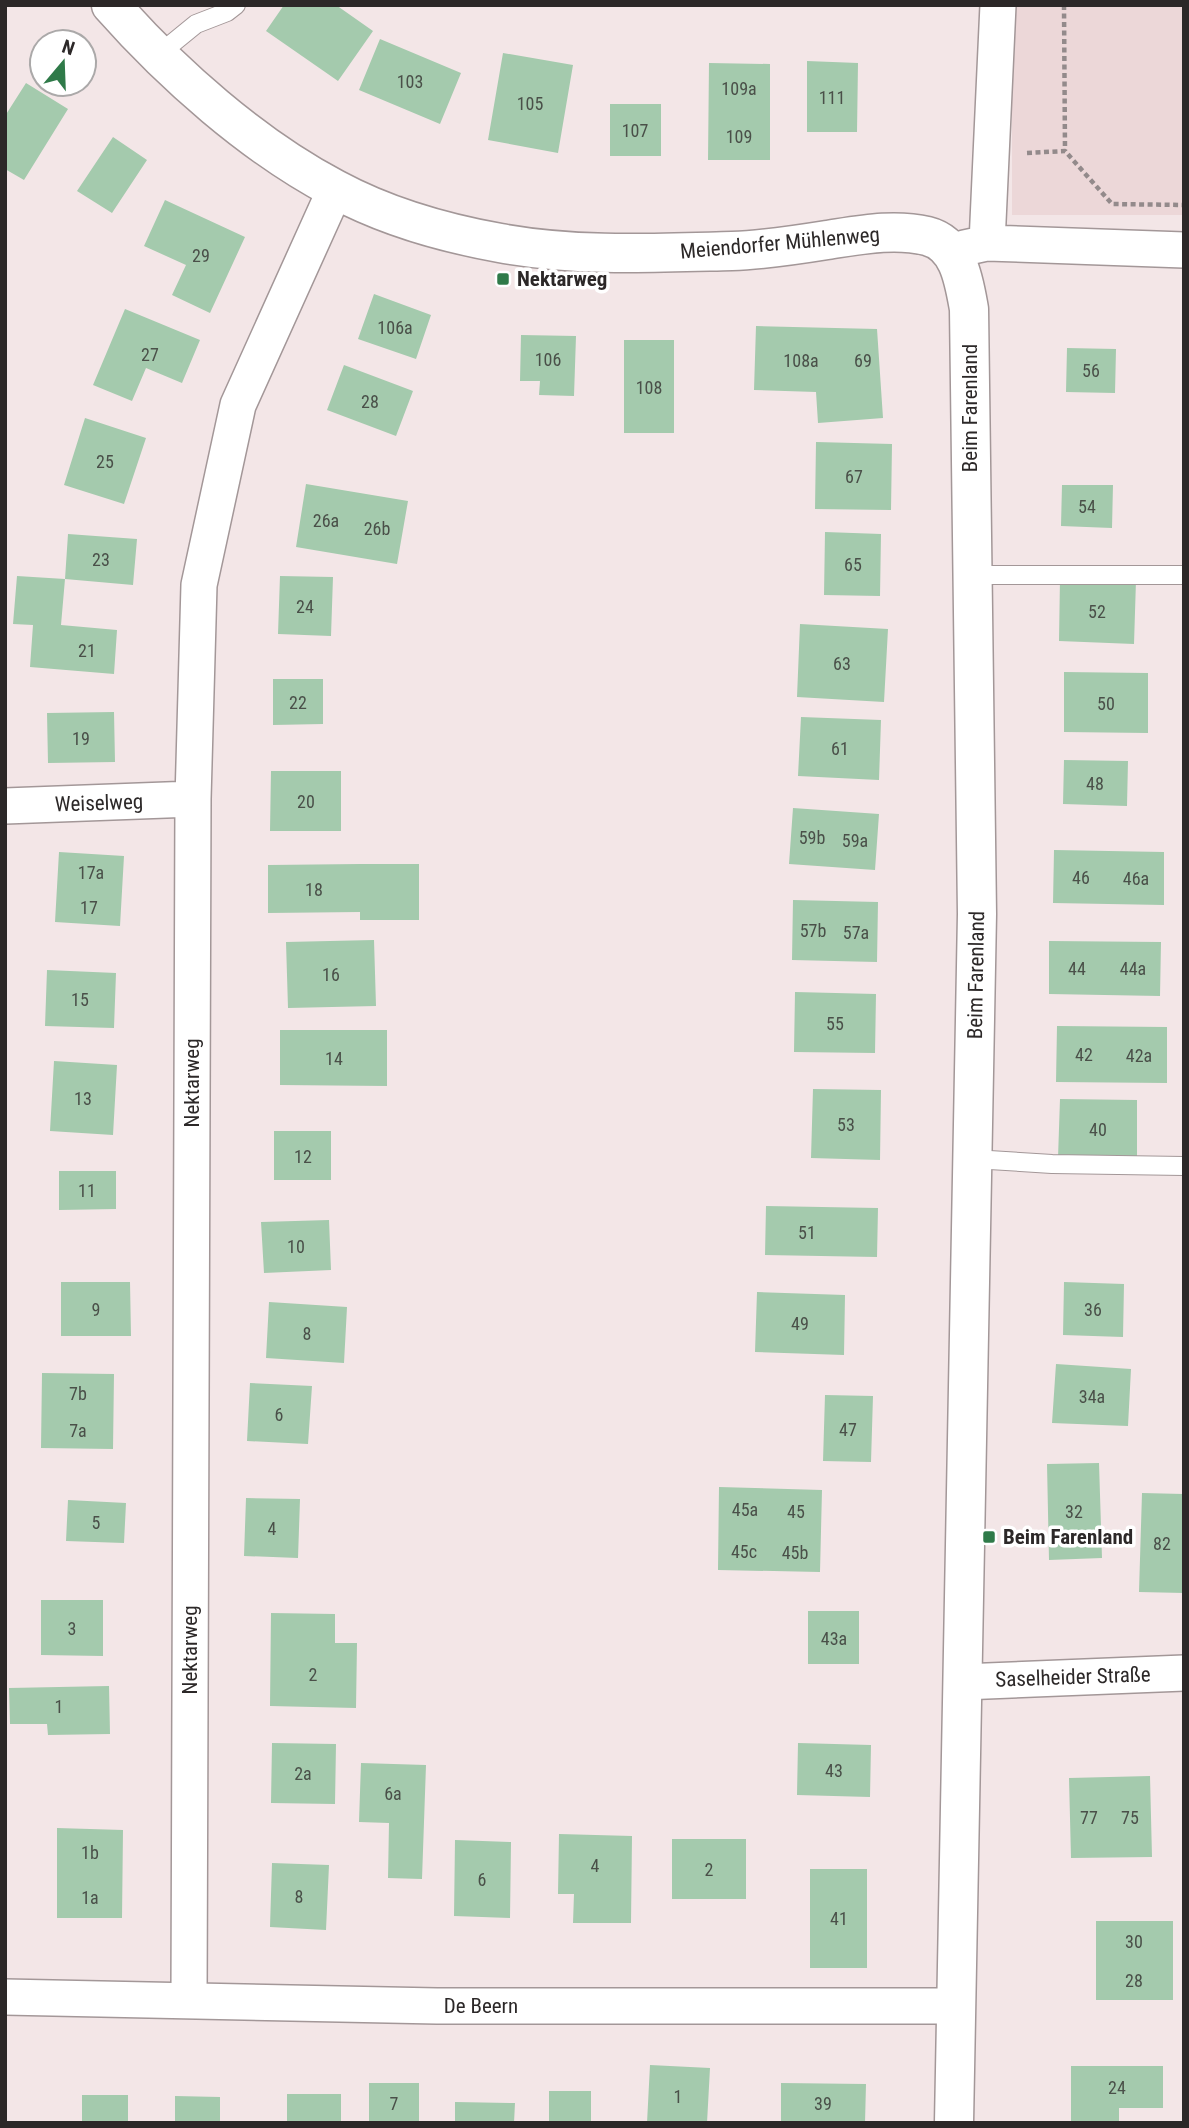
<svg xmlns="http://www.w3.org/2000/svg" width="1189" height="2128" viewBox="0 0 1189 2128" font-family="'Roboto Condensed',sans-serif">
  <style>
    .built { fill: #ecd7d8 }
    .building { fill: #a4caad }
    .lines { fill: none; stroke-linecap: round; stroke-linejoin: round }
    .lane-casing { stroke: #a39798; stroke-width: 20 }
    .street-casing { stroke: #a39798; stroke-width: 38 }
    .secondary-casing { stroke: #a39798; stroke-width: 41 }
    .path { stroke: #938a8b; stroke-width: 4.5; stroke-dasharray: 5 3.5; stroke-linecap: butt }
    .lane { stroke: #fff; stroke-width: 18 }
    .street { stroke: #fff; stroke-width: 35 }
    .secondary { stroke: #fff; stroke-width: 38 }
    .poi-dot { fill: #2f7a49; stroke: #fff; stroke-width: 2.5 }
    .labels { text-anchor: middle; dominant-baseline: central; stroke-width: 7; stroke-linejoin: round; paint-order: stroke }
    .number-label { font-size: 18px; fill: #4a5049 }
    .street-label { font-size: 21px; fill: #2c2828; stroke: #fff }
    .poi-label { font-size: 21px; font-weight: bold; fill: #2c2828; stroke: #fff; text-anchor: start }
  </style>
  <rect width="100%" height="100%" fill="#f3e6e7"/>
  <path class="built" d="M1012 5H1184V215H1012Z"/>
  <path class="building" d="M284 5H336L373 31 338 81 266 31Z
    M380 39 461 73 440 124 359 90Z
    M503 53 573 65 558 153 488 140Z
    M807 61 858 63 857 132H807Z
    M709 63 770 64V160H708Z
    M26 83 68 109 24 180 5 169V116Z
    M610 104H661V156H610Z
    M113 137 147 160 112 213 77 191Z
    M165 200 245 237 210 313 172 295 186 265 144 246Z
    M374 294 431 315 416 359 358 339Z
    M125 309 200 340 182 383 146 368 132 401 93 385Z
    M756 326 877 329 883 418 818 423 816 392 754 390Z
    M521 335 576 336 574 396 539 395 540 381H520Z
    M624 340H674V433H624Z
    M1067 348 1116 349 1115 393 1066 392Z
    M344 365 413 391 396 436 327 410Z
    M85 418 146 438 124 504 64 485Z
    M816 442 892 444 891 510 815 509Z
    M306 484 408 501 397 564 296 547Z
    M1062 485H1113L1112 528 1061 526Z
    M825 532 881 534 880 596 824 595Z
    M68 534 137 539 133 585 65 579Z
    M17 576 65 579 61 625 117 630 114 674 30 667 33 625 13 624Z
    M280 576 333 577 331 636 278 634Z
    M1060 578 1136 580 1134 644 1059 641Z
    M800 624 888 629 884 702 797 697Z
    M1064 672 1148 673V733L1064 732Z
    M273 679H323V724L273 725Z
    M114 712 115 762 48 763 47 713Z
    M801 717 881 720 879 780 798 776Z
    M1064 760 1128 761 1127 806 1063 804Z
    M271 771H341V831H270Z
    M793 808 879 814 875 870 789 864Z
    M1054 850 1164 852V905L1053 903Z
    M59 852 124 856 120 926 55 922Z
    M360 864H419V920H360V912L268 913V865Z
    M793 900 878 902 877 962 792 960Z
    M374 940 376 1006 288 1008 286 942Z
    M1049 941 1161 942 1160 996 1049 994Z
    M47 970 116 973 114 1028 45 1026Z
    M795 992 876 994 875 1053 794 1052Z
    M1057 1026 1167 1027V1083L1056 1082Z
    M280 1030H387V1086L280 1085Z
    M54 1061 117 1065 113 1135 50 1131Z
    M813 1089 881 1090 880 1160 811 1158Z
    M1060 1099 1137 1100V1159L1058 1158Z
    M274 1131H331V1180H274Z
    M59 1171H116V1209L59 1210Z
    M766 1206 878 1208 877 1257 765 1255Z
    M329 1220 331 1270 264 1273 261 1222Z
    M61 1282H130L131 1336H61Z
    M1064 1282 1124 1284 1123 1337 1063 1335Z
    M757 1292 845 1295 844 1355 755 1352Z
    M269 1302 347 1307 344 1363 266 1358Z
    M1056 1364 1131 1369 1128 1426 1052 1423Z
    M42 1373 114 1374 113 1449 41 1448Z
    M250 1383 312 1386 308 1444 247 1441Z
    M825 1395 873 1396 871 1462 823 1461Z
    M1099 1463 1102 1558 1049 1560 1047 1464Z
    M719 1487 822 1490 820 1572 718 1570Z
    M1142 1493 1184 1494V1593L1139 1592Z
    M246 1498 300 1499 298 1558 244 1556Z
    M68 1500 126 1503 124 1543 66 1541Z
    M41 1600H103V1656L41 1655Z
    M808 1611H859V1664H808Z
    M271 1613 335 1614V1643H357L356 1708 270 1706Z
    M109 1686 110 1734 48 1735 47 1724H10L9 1688Z
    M272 1743 336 1744 335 1804 271 1803Z
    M798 1743 871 1745 870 1797 797 1795Z
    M361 1763 426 1765 422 1879 388 1878 389 1823 359 1822Z
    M1150 1776 1152 1857 1071 1858 1069 1778Z
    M57 1828 123 1830 122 1918H57Z
    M559 1834 632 1836 631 1923H573L574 1894H558Z
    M672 1839H746V1899H672Z
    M455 1840 511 1842 510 1918 454 1916Z
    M272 1863 329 1865 326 1930 270 1927Z
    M810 1869H867V1968H810Z
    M1096 1921H1173V2000H1096Z
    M650 2065 710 2068 707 2123H647Z
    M1071 2066H1163V2108H1119V2123H1071Z
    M369 2083H419V2123H369Z
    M781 2083 866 2084 865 2123H781Z
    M549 2091H591V2123H549Z
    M287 2094H341V2123H287Z
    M82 2095H128V2123H82Z
    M175 2096 220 2097V2123H175Z
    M455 2102 515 2103 514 2123H455Z"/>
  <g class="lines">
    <defs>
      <path id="lane" d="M158 55 196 24 227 12 236 5
        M972 575H1184
        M973 1159 1052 1164 1184 1166"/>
      <path id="street" d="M987 243 998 5
        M964 248 987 243 1184 250
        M5 806 193 799
        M962 1682 1184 1673
        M5 1997 437 2006H956
        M189 2001 193 799 199 585 238 405 335 190"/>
      <path id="secondary" d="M111 5C172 74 253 146 335 189 385 216 444 233 500 243 576 257 655 253 732 251 764 250 796 245 827 240 860 235 894 228 927 236 959 244 964 281 969 309L977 914 954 2123"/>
    </defs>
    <use href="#lane" class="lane-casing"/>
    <use href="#street" class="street-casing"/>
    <use href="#secondary" class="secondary-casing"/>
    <path class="path" d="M1064 5 1065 151
      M1027 153 1065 151 1112 204 1184 205"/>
    <use href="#lane" class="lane"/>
    <use href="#street" class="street"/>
    <use href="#secondary" class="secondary"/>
  </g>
  <g class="poi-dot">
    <rect x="496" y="272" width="14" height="14" rx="3.5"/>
    <rect x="982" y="1530" width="14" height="14" rx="3.5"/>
  </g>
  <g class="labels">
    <g class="number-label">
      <text x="410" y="81">103</text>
      <text x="739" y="88">109a</text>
      <text x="832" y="97">111</text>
      <text x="530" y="103">105</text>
      <text x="635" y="130">107</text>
      <text x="739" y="136">109</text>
      <text x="201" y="255">29</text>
      <text x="395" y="327">106a</text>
      <text x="150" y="354">27</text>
      <text x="548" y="359">106</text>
      <text x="801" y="360">108a</text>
      <text x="863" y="360">69</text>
      <text x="1091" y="370">56</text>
      <text x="649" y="387">108</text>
      <text x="370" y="401">28</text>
      <text x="105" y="461">25</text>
      <text x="854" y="476">67</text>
      <text x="1087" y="506">54</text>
      <text x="326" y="520">26a</text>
      <text x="377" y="528">26b</text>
      <text x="101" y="559">23</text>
      <text x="853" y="564">65</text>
      <text x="305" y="606">24</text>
      <text x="1097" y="611">52</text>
      <text x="87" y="650">21</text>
      <text x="842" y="663">63</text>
      <text x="298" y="702">22</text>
      <text x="1106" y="703">50</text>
      <text x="81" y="738">19</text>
      <text x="840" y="748">61</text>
      <text x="1095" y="783">48</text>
      <text x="306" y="801">20</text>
      <text x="812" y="837">59b</text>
      <text x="855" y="840">59a</text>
      <text x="91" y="872">17a</text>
      <text x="1081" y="877">46</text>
      <text x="1136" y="878">46a</text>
      <text x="314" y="889">18</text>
      <text x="89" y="907">17</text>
      <text x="813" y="930">57b</text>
      <text x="856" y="932">57a</text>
      <text x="1077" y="968">44</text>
      <text x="1133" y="968">44a</text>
      <text x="331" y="974">16</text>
      <text x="80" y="999">15</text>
      <text x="835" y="1023">55</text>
      <text x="1084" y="1054">42</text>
      <text x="1139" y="1055">42a</text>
      <text x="334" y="1058">14</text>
      <text x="83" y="1098">13</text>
      <text x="846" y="1124">53</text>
      <text x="1098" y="1129">40</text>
      <text x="303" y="1156">12</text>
      <text x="87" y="1190">11</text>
      <text x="807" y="1232">51</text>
      <text x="296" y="1246">10</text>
      <text x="96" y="1309">9</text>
      <text x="1093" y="1309">36</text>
      <text x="800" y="1323">49</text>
      <text x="307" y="1333">8</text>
      <text x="78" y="1393">7b</text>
      <text x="1092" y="1396">34a</text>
      <text x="279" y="1414">6</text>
      <text x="848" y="1429">47</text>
      <text x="78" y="1430">7a</text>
      <text x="745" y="1509">45a</text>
      <text x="796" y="1511">45</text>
      <text x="1074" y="1511">32</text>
      <text x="96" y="1522">5</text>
      <text x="272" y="1528">4</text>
      <text x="1162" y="1543">82</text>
      <text x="744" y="1551">45c</text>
      <text x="795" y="1552">45b</text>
      <text x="72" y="1628">3</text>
      <text x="834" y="1638">43a</text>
      <text x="313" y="1674">2</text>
      <text x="59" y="1706">1</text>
      <text x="834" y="1770">43</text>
      <text x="303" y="1773">2a</text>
      <text x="393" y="1793">6a</text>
      <text x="1089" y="1817">77</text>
      <text x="1130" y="1817">75</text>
      <text x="90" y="1852">1b</text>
      <text x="595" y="1865">4</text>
      <text x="709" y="1869">2</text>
      <text x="482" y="1879">6</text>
      <text x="299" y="1896">8</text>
      <text x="90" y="1897">1a</text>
      <text x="839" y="1918">41</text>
      <text x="1134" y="1941">30</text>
      <text x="1134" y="1980">28</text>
      <text x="1117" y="2087">24</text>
      <text x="678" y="2096">1</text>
      <text x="394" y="2103">7</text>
      <text x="823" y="2103">39</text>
    </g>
    <g class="street-label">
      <text transform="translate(780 243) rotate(-5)">Meiendorfer Mühlenweg</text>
      <text transform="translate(970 408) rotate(-90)">Beim Farenland</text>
      <text transform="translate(99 803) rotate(-2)">Weiselweg</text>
      <text transform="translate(976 975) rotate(-89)">Beim Farenland</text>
      <text transform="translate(192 1083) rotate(-90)">Nektarweg</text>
      <text transform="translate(190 1650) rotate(-90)">Nektarweg</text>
      <text transform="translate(1073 1677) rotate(-2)">Saselheider Straße</text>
      <text x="481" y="2006">De Beern</text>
    </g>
    <g class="poi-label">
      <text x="517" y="279">Nektarweg</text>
      <text x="1003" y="1537">Beim Farenland</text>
    </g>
  </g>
  <rect width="1189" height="2128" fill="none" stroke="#2c2828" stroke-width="14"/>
  <g transform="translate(63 63) rotate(19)"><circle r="33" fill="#ffffff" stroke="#aba9a9" stroke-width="2"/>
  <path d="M0-5L12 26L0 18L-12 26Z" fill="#2f7a49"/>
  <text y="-10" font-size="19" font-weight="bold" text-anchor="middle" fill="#2c2828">N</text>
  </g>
</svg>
